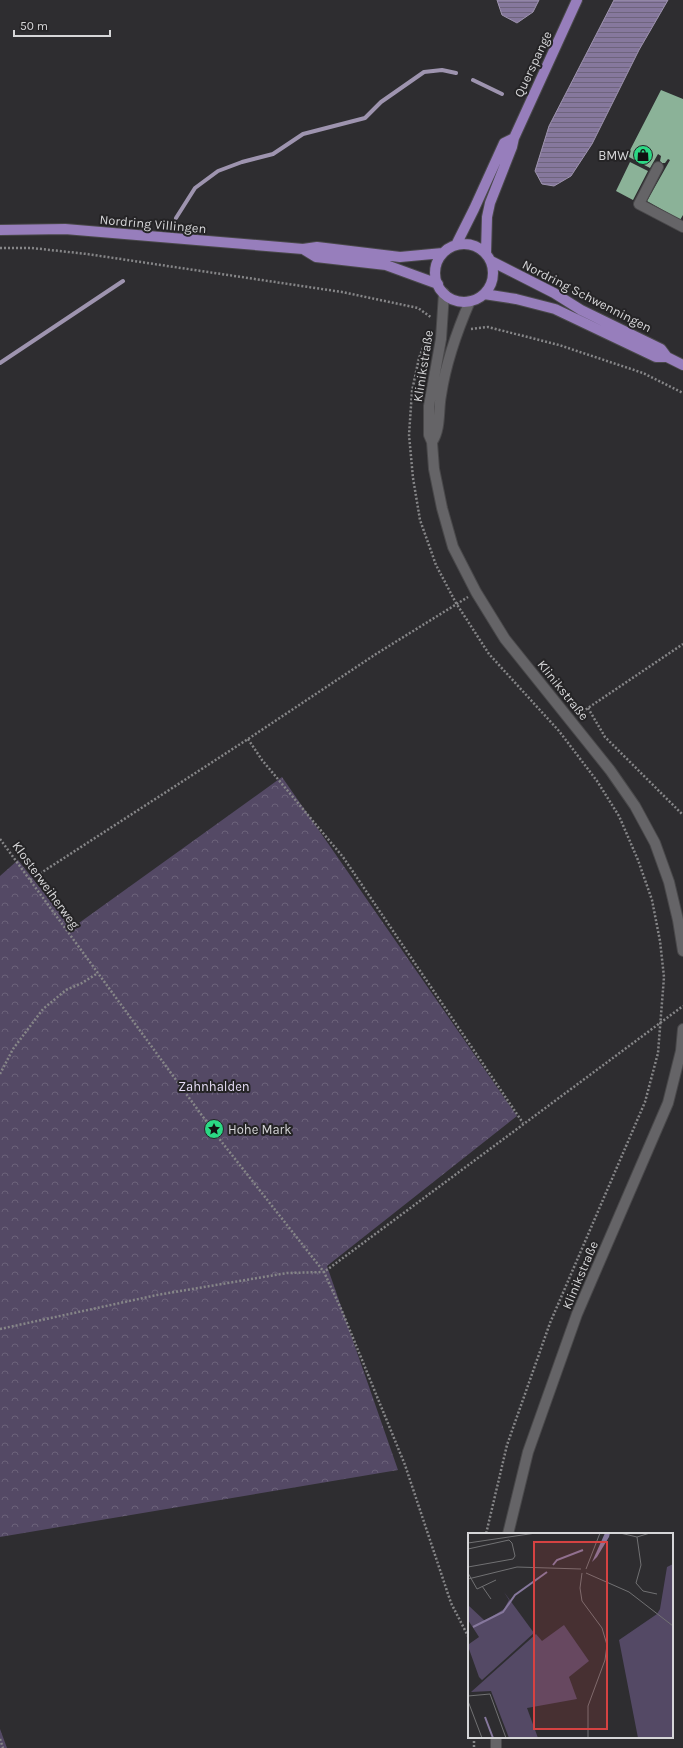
<svg xmlns="http://www.w3.org/2000/svg" width="683" height="1748" viewBox="0 0 683 1748" font-family="Karla,sans-serif">
  <style>
    .forest { fill: url(#forest-crowns) }
    .water { fill: url(#water-rules); stroke: #9e94af }
    .lines { fill: none; stroke-linecap: round; stroke-linejoin: round }
    .stream { stroke: #9e94af; stroke-width: 4 }
    .building { fill: #8bb298 }
    .minor-casing { stroke: #49484a; stroke-width: 12 }
    .major-casing { stroke: #49484a; stroke-width: 12 }
    .path { stroke: #868688; stroke-width: 2.5; stroke-dasharray: 2 2; stroke-linecap: butt }
    .minor { stroke: #656467; stroke-width: 10 }
    .major { stroke: #977ebc; stroke-width: 10 }
    .labels { text-anchor: middle; dominant-baseline: central; stroke-width: 4; stroke-linejoin: round; paint-order: stroke }
    .street-label { font-size: 13px; fill: #d6d6d8; stroke: #252426 }
    .poi-label { font-size: 13px; fill: #d6d6d8; stroke: #252426; text-anchor: end }
    .park-label { font-size: 13px; fill: #e6ddf6; stroke: #252426 }
    .inset-river { fill: none; stroke: #86789d; stroke-width: 2 }
    .inset-road { fill: none; stroke: #717173; stroke-width: 1 }
    .view { fill: #d64242; fill-opacity: 0.15; stroke: #d64242; stroke-width: 2 }
    .inset-edge { fill: none; stroke: #d6d6d8; stroke-width: 2 }
  </style>
  <defs>
    <pattern id="forest-crowns" width="20" height="18" patternUnits="userSpaceOnUse"><rect width="20" height="18" fill="#544965"/><path d="M2 6a3 3 0 1 1 6 0M12 15a3 3 0 1 1 6 0" fill="none" stroke="#6c627a"/></pattern>
    <pattern id="water-rules" width="6" height="5" patternUnits="userSpaceOnUse"><rect width="6" height="5" fill="#86789d"/><path d="M0 2.5h6" fill="none" stroke="#6e647d"/></pattern>
  </defs>
  <rect width="100%" height="100%" fill="#2e2d30"/>
  <path class="forest" d="M282 777 517 1116 327 1266 398 1470 0 1537V876L18 860 72 928Z
    M0 1729 7 1748H0Z"/>
  <path class="water" d="M497 0H539L533 12 517 23 502 15Z
    M614 0H668L639 50 592 144 571 176 554 186 542 184 535 171 549 126Z"/>
  <g class="lines">
    <path class="stream" d="M473 80 502 94
      M176 218 195 188 218 171 242 162 273 154 303 134 365 118 381 102 424 72 442 70 456 73
      M0 363 123 281"/>
  </g>
  <path class="building" d="M661 90 683 99V215L680 220 647 201 670 160 668 159 665 163H662L660 161 661 156 658 154 650 168 627 156Z
    M630 162 648 171 633 200 616 191Z"/>
  <g class="lines">
    <defs>
      <path id="minor" d="M658 167 639 204 683 227
        M444 293 441 339 429 406V435L432 442 434 469 442 508 453 547 476 592 505 639 610 770 635 806 655 843 669 882 678 920 683 951
        M432 442C441 429 438 410 441 395 446 362 457 331 470 301
        M508 1534 528 1452 577 1314 668 1103 681 1051 683 1029
        M496 1737V1748"/>
      <path id="major" d="M0 230 65 229 303 249 317 247 400 257 443 253
        M435 273a29 29 0 1 1 58 0a29 29 0 1 1-58 0Z
        M456 245 474 209 504 143 514 138
        M303 249 316 257 386 265 438 284
        M486 253 487 217 490 203 512 147 514 138 577 0
        M491 261 554 293 581 310 661 349 667 357
        M484 294 516 299 555 309 656 357H667L683 365"/>
    </defs>
    <use href="#minor" class="minor-casing"/>
    <use href="#major" class="major-casing"/>
    <path class="path" d="M0 248H32L87 254 342 292 418 308 432 318
      M471 329 488 327 559 345 643 373 683 393
      M429 333 419 358 412 391 409 435 413 478 420 520 436 565 456 603 489 654 559 731 597 781 619 816 638 860 652 900 660 941 664 977 658 1053 645 1102 550 1323 507 1445 486 1534
      M588 708 605 737 683 815
      M579 714 683 644
      M248 739 262 760 343 857 523 1123
      M0 839 217 1136 324 1272 342 1311 405 1465 451 1603 469 1638
      M30 880 248 739 376 654 468 597
      M0 1074 13 1049 43 1009 66 990 82 983 98 973
      M0 1329 157 1295 287 1273 324 1272 683 1006
      M474 1737V1748
      M0 1739 3 1748"/>
    <use href="#minor" class="minor"/>
    <use href="#major" class="major"/>
  </g>
  <defs>
    <symbol id="shop-disc" viewBox="-11 -11 22 22"><circle r="9.5" fill="#2bd884" stroke="#252426"/><path d="M-5-2.5h2.3a2.7 3.5 0 0 1 5.4 0H5L5.5 6h-11ZM-1.5-2.5h3a1.5 2.3 0 0 0-3 0Z" fill="#111"/></symbol>
    <symbol id="sight-disc" viewBox="-11 -11 22 22"><circle r="9.5" fill="#2bd884" stroke="#252426"/><path d="M0-6L1.8-2.2L6-1.7L2.9 1.2L3.7 5.4L0 3.3L-3.7 5.4L-2.9 1.2L-6-1.7L-1.8-2.2Z" fill="#111"/></symbol>
  </defs>
  <g fill-rule="evenodd">
    <use href="#shop-disc" x="632" y="144" width="22" height="22"/>
    <use href="#sight-disc" x="203" y="1118" width="22" height="22"/>
  </g>
  <g class="labels">
    <g class="street-label">
      <text transform="translate(533 64) rotate(-65)">Querspange</text>
      <text transform="translate(153 224) rotate(5)">Nordring Villingen</text>
      <text transform="translate(587 296) rotate(27)">Nordring Schwenningen</text>
      <text transform="translate(423 366) rotate(-81)">Klinikstraße</text>
      <text transform="translate(563 690) rotate(51)">Klinikstraße</text>
      <text transform="translate(46 885) rotate(54)">Klosterweiherweg</text>
      <text transform="translate(580 1275) rotate(-67)">Klinikstraße</text>
    </g>
    <g class="poi-label">
      <text x="629" y="155">BMW</text>
      <text x="228" y="1129" text-anchor="start">Hohe Mark</text>
    </g>
    <g class="park-label">
      <text x="214" y="1086">Zahnhalden</text>
    </g>
  </g>
  <g transform="translate(468 1533)">
    <rect width="205" height="205" fill="#2e2d30"/>
    <path d="M36 59 66 100 14 147 11 144 1 116V111L11 104 0 87V72L17 88 36 76 41 67Z" fill="#544965"/>
    <path d="M205 31V205H170L151 107 189 81 192 76 199 34ZM96 92 121 128 101 144 109 166 59 175 70 205H41L23 158 3 159 68 101 74 108Z" fill="#544965"/>
    <path d="M137 0H142L141 4 129 24 124 29Z" fill="#86789d"/>
    <path class="inset-river" d="M85 32 89 27 115 17M5 94 35 79 47 62 79 39M17 184 25 205"/>
    <path class="inset-road" d="M152 0 169 4 182 0M169 4 173 32 168 50 175 58 189 61M0 10 68 0M0 16 41 7 44 10 47 23 45 26 0 34M118 36 132 0M0 40 9 56 28 47M114 40 112 55 114 68 134 95 139 112 137 127 120 173V205M118 40 161 59 205 93M0 46 49 34 113 36M14 53 23 66M0 163 22 161 38 205M0 168 14 205"/>
    <path class="view" d="M66 9H139V196H66Z"/>
    <rect width="205" height="205" class="inset-edge"/>
  </g>
  <path d="M14 30v6h96v-6" fill="none" stroke="#d6d6d8" stroke-width="2"/>
  <text x="20" y="30" font-size="12" fill="#d6d6d8" stroke="#252426" stroke-width="3" paint-order="stroke">50 m</text>
</svg>
